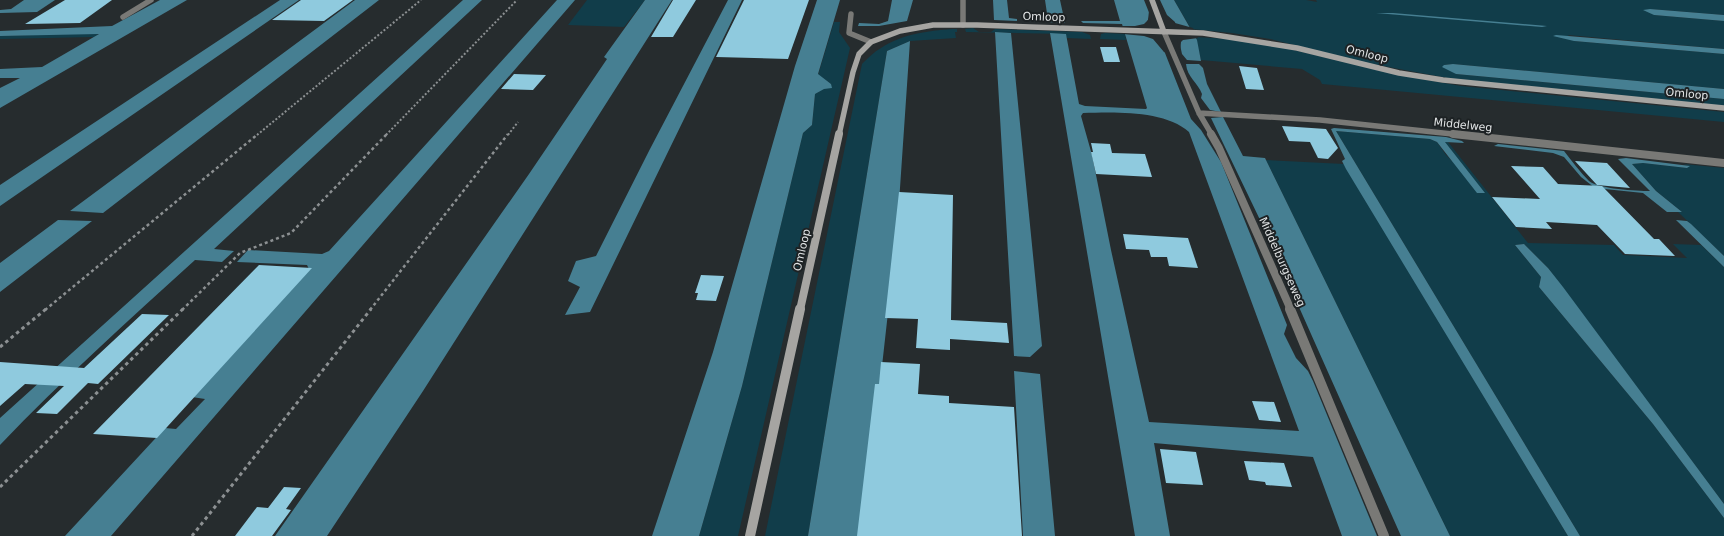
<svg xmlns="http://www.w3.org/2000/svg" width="1724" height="536" viewBox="0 0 1724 536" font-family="'DejaVu Sans',sans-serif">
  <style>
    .green { fill: #113d4a }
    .water { fill: #467f92; fill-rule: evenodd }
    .pier { fill: #262c2e }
    .building { fill: #8fcade }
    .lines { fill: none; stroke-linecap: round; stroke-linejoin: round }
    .path-far2 { stroke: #8c9092; stroke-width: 2; stroke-dasharray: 2 2; stroke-linecap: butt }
    .path-far1 { stroke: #8c9092; stroke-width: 2.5; stroke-dasharray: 3 3; stroke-linecap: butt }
    .path { stroke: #8c9092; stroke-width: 3; stroke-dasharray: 3.5 3.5; stroke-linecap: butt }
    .lane { stroke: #797976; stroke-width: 5.5 }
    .street-far2 { stroke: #797976; stroke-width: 5.5 }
    .street-far1 { stroke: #797976; stroke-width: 8 }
    .street { stroke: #797976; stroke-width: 10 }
    .secondary-far2 { stroke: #a6a5a2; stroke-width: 5.5 }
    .secondary-far1 { stroke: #a6a5a2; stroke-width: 8 }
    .secondary { stroke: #a6a5a2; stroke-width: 10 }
    .labels { text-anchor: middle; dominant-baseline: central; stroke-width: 4; stroke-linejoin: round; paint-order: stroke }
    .street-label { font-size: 11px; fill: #e1e4e5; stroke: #1d2224 }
  </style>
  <rect width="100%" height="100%" fill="#262c2e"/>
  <path class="green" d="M587 0H645L624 27 568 25Z
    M1174 0H1306L1317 2 1316 0H1724V15L1650 9 1654 15 1724 21V49L1568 35 1574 41 1724 54V89L1453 64 1444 65 1456 74 1724 99V106L1458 80 1367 63 1270 39 1232 33 1191 29Z
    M834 22H840L839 32 850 48 738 536H699L742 386 803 133 812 125 815 94 831 84 818 75Z
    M973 28 979 32H991L995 29 1082 32 1090 35 1091 39 1067 38 1065 34 966 32 965 29Z
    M952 29H957V32H955L956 38 910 41 887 51 808 536H765L862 64C868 58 874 52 881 48 902 34 928 31 952 29Z
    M100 33 94 37 0 39V36Z
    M1105 33 1125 34 1126 40 1100 39 1101 34Z
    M1195 37 1230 39 1285 48 1399 75 1461 86 1724 112V122L1322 84 1320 80 1302 69 1201 60Z
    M1336 131 1430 139 1437 142 1446 155 1484 193 1444 141 1448 142 1528 243 1614 245 1623 255 1687 258 1673 244 1701 245 1724 267V504L1548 268 1524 244 1515 245 1541 277 1539 287 1653 424 1724 518V536H1580Z
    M1266 160 1344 164 1568 536H1450Z
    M1643 163 1687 168 1689 166 1683 164 1724 168V256L1678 212H1682L1656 191 1632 164Z"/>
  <path class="water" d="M24 0H55L37 12 0 13V10L11 9Z
    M160 0H187L0 108V88L20 78H0V69L42 67 99 34 0 36V31L112 26Z
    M280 0H299L0 206V185Z
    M355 0H379L103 213 70 211Z
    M463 0H482L214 249 234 251 222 262 195 260C129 320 62 380 0 445V418Z
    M557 0H575L111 536H65L165 428 176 429 205 399 192 397 309 269 307 265 237 262 248 250 322 254 329 251Z
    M645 0H672L423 391 327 536H275L529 174 607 59 604 57Z
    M728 0H742L590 312 565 315 580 287 568 281 576 261 596 256 650 149Z
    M817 0H840L818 74 831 84 832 88 824 89 815 94 812 125 803 133 742 386 699 536H652L713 352 795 66Z
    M892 0H913L907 21 879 26H858L859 23 879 24 888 21Z
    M993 0H1007L1009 18 1017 19V21L994 20Z
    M1045 0H1060L1065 23 1028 21V20H1048Z
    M1114 0H1144L1150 15 1147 22 1156 40 1165 53 1191 119 1201 130 1221 162 1287 325 1284 334 1296 358 1308 371 1313 381 1377 536H1342L1313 457 1154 443 1170 536H1135L1050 33 1066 34 1079 104 1085 106 1146 109 1147 108 1122 24 1083 23 1081 21H1120ZM1083 113C1114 112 1165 110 1189 132L1299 431 1149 422 1111 250 1092 155 1081 116Z
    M1160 0H1174L1197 40 1201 61 1187 60 1182 54 1175 22 1167 15Z
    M1650 9 1724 15V21L1654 15 1643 10Z
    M1376 13H1393L1547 26 1542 27Z
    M995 32 1011 33 1042 346 1030 357 1014 356Z
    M1556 35 1724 49V54L1574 41 1553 36Z
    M910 41 897 232 863 536H808L887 51Z
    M1186 64H1199L1203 68 1207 84 1221 112 1210 110 1201 98 1202 94C1198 83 1187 77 1186 64Z
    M1453 64 1724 89V99L1456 74 1442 67 1444 65Z
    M1223 117 1243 156 1265 158 1450 536H1401L1262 224 1211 118Z
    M1334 128 1446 137 1462 141 1464 143 1445 142 1485 193H1477L1437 142 1430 139 1336 131 1580 536H1568L1346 169 1342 161 1345 159 1331 129Z
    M1498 144 1564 151C1572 161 1580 172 1589 181 1599 189 1637 191 1650 191L1618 159 1626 158 1690 166 1687 168 1643 163 1632 164 1656 191 1682 212H1667L1643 193 1595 188 1581 177 1564 157 1553 153 1494 146Z
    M58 220 92 221 0 292V263Z
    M1676 220 1687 221 1691 224 1724 256V267Z
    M1524 244 1548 268 1563 287 1724 504V518L1653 424 1539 287 1541 277 1515 245Z
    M1014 371 1040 374 1055 536H1023Z"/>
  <path class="pier" d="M1149 11H1151L1152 15 1150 22 1156 38 1167 52H1164L1153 39 1144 36 1123 34 1120 26H1135L1144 24 1148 20Z
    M1163 12 1175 23 1193 28 1198 38 1183 40 1181 42 1180 53 1174 23 1165 16Z"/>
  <path class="building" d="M65 0H112L80 23 25 24Z
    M301 0H353L324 21 272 20Z
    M673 0H696L673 37H651Z
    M744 0H809L788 59 716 57Z
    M1100 47H1116L1120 62H1104Z
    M1239 66 1257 68 1264 90 1246 89Z
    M514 74 546 75 533 90 501 89Z
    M1282 126 1326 129 1338 148 1328 159 1318 158 1310 142 1289 141Z
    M1091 143 1110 144 1112 153 1145 154 1152 177 1096 174 1091 152H1093Z
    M1575 161 1607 163 1630 188 1597 185Z
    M1511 166 1543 167 1558 184 1602 186 1654 239H1659L1675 256 1625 254 1597 225 1546 222 1552 229 1516 227 1492 197 1540 199Z
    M899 192 953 195 951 320 1007 323 1009 343 950 339V350L916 348 918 319 885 318Z
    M1123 234 1188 238 1198 268 1169 266 1167 257H1151L1149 250 1126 249Z
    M259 265 312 268 157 438 93 434Z
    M701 275 724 276 716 301 696 300 698 293H695Z
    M142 314 169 315 98 384 88 383 57 414 36 413 64 386 25 384 0 406V362L84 368Z
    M881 362 920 364 918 394 949 396V403L1014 407 1022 536H857L875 384H879Z
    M1252 401 1274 402 1281 422 1259 420Z
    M1160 449 1196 452 1203 485 1166 483Z
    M1244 461 1284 463 1292 487 1266 485 1265 482 1249 480Z
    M284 487 301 488 286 509 291 510 272 536H235L257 507 268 508Z"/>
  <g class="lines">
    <path class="path-far2" d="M257 135 421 0
      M386 135 517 0
      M508 135 518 122"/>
    <path class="path-far1" d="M45 310 258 134
      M182 310 240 253 291 233 387 134
      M370 310 508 134"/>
    <path class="path" d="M0 347 46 309
      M0 487 183 309
      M192 536 371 309"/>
    <path class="lane" d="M963 0V25
      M851 14 849 33 871 42"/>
    <path class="street-far2" d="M123 17 151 0
      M1164 32 1199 113 1212 135
      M1199 113 1320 120 1462 135"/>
    <path class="street-far1" d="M1211 134 1219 148 1291 310
      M1453 134 1724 163"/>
    <path class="street" d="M1290 309 1384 536"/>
    <path class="secondary-far2" d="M1152 0 1164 32
      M839 135 853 72 859 54 871 42 900 31 933 25H977L1203 33 1297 48 1399 73 1443 80 1724 108"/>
    <path class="secondary-far1" d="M800 310 839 134"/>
    <path class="secondary" d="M750 536 800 309"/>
  </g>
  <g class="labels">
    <g class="street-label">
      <text transform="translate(1044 17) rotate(2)">Omloop</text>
      <text transform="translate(1367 54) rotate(14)">Omloop</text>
      <text transform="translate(1687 94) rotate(5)">Omloop</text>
      <text transform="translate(1463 125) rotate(6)">Middelweg</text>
      <text transform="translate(802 250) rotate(-77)">Omloop</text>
      <text transform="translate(1282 262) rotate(66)">Middelburgseweg</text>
    </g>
  </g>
</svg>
